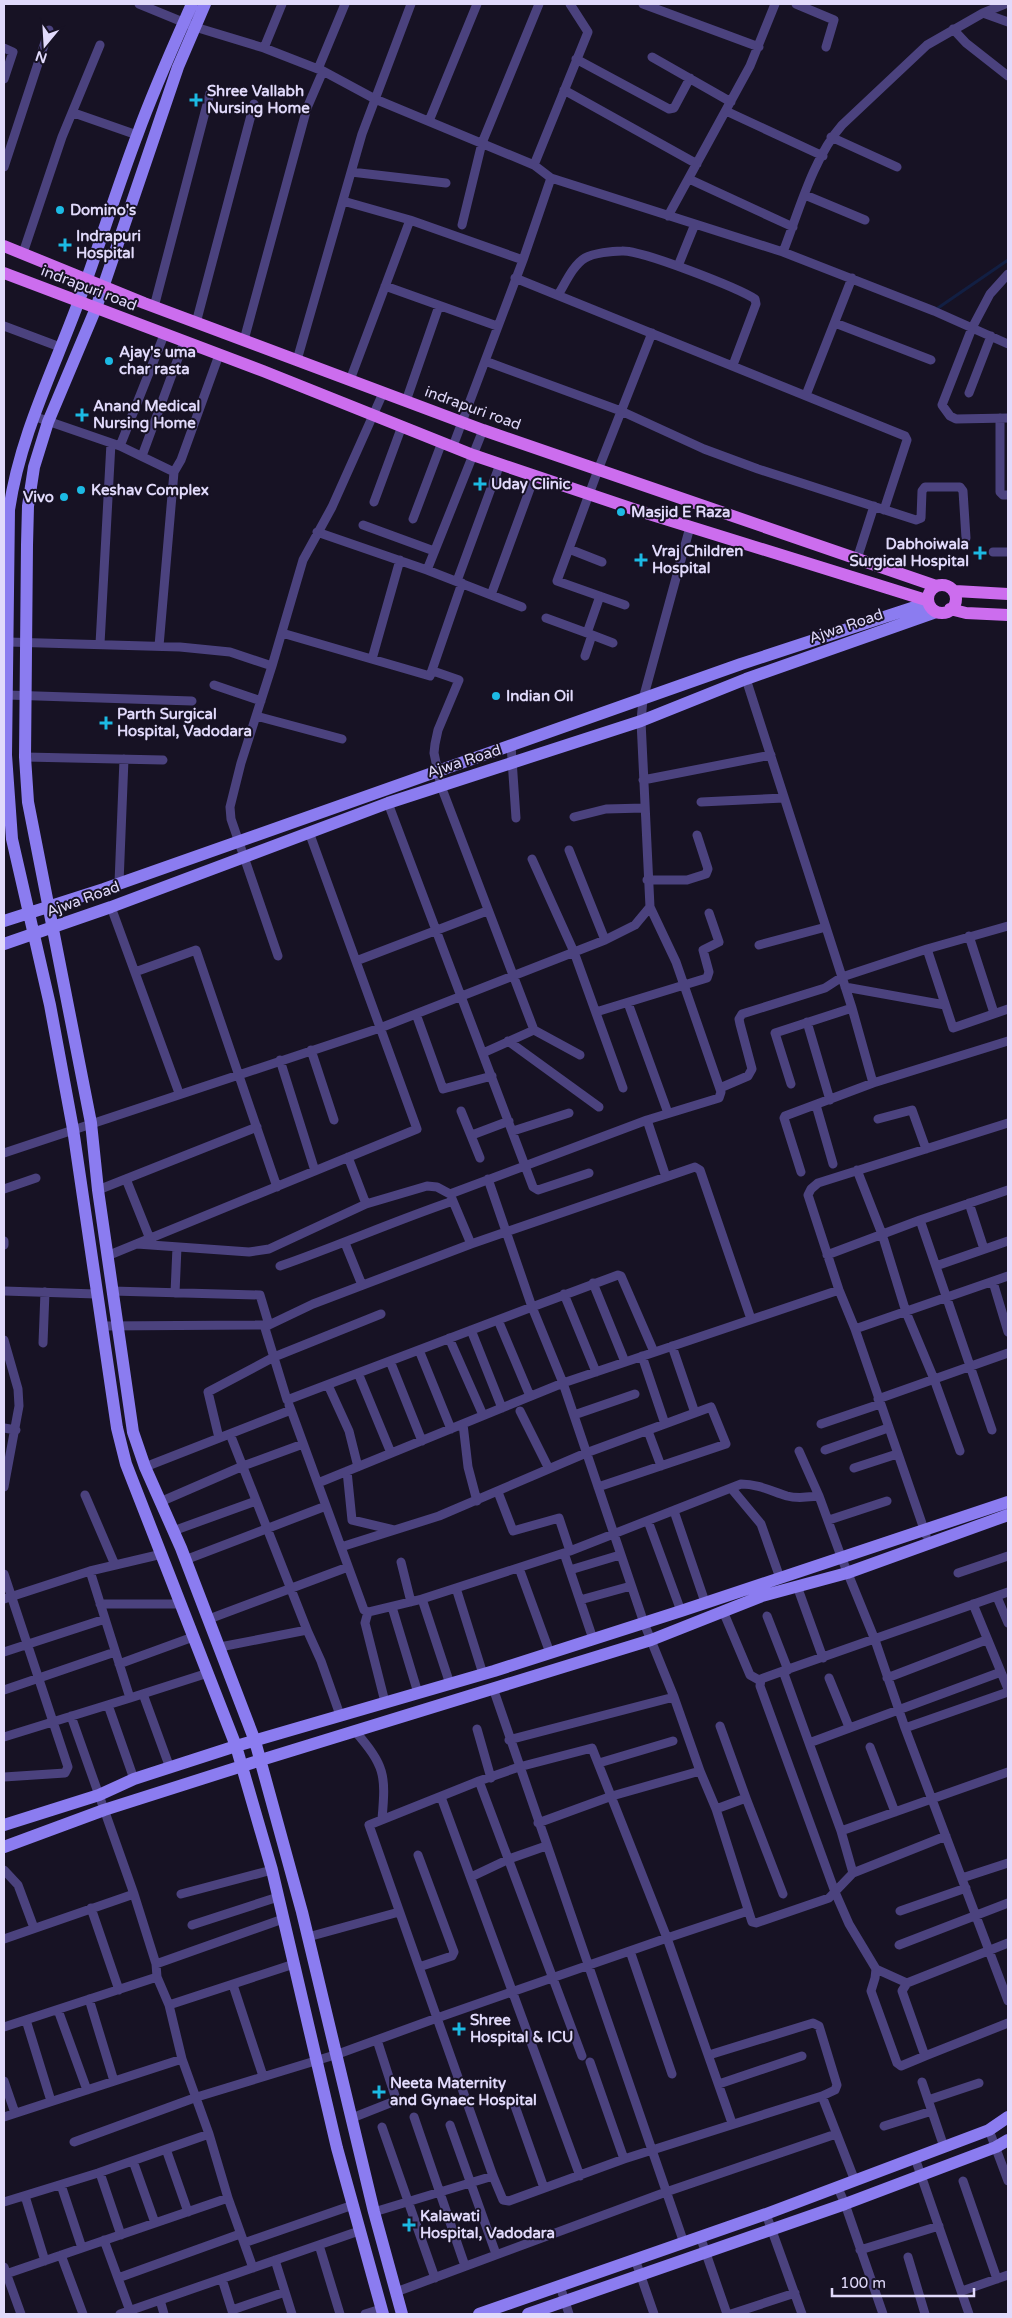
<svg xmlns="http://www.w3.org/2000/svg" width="1012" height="2318" viewBox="0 0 1012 2318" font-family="'Varela Round',sans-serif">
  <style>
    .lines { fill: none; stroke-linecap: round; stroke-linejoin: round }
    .stream { stroke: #121f43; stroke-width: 3 }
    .street { stroke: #4b427e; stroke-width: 9 }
    .secondary { stroke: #8b7cf0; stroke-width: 12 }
    .primary { stroke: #cc6dee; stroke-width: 12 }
    .poi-dot { fill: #1cbae4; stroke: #171224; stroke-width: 2 }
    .labels { text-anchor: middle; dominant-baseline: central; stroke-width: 4; stroke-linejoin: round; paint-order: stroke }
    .poi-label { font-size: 15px; font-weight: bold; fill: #e1dafb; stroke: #171224; text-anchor: start }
    .street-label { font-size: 15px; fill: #e1dafb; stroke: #171224 }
  </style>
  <rect width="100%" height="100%" fill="#171224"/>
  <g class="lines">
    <path class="stream" d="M935 310 1008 260"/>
    <path class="street" d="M139 4 195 27 264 48 323 71 375 99 534 165 551 178 783 252 934 311 1008 344
      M643 4 759 47
      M796 4 834 20 826 47
      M983 13 1005 4
      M953 29 966 43 1008 76
      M4 48 13 52 4 79
      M264 48 282 4
      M652 57 731 102
      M576 59 669 109 674 108 690 78
      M318 69 345 4
      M564 90 697 164
      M726 111 823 156
      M74 113 137 135
      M429 121 477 4
      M831 137 897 167
      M534 165 588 32 570 4
      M4 167 49 30
      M351 172 446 183
      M689 179 793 227
      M805 195 865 220
      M343 201 410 220 523 260
      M668 216 750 66 775 4
      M462 225 482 143 539 4
      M783 252C799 211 813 158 842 125L927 45 983 13 1008 22
      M23 253 62 137 100 45
      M678 266 695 224
      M1008 274 990 294 972 328 942 405 950 416 956 419 1008 418
      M515 278 905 436 907 440 884 510
      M385 286 497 326
      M558 295C565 284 573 265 585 258 594 253 612 251 622 251 642 250 738 288 755 299L756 304 733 365
      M154 307 210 93
      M196 323 254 104
      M835 323 931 360
      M4 326 60 347
      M244 340 307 108 323 71
      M297 360 362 134 411 4
      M485 361 621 411 704 449 758 469 916 520 921 518 922 491 925 487H960L963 491 966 538
      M350 380 410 220
      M969 393 991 336
      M806 395 852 278
      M406 401 439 306
      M33 416 120 446 174 472 159 646
      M1000 418V492L1003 495H1008
      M120 446 164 335
      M453 446 523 260 551 178
      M142 456 184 342
      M174 472 181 460 219 355
      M374 502 402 426
      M413 519 442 442
      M363 525 434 551
      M317 532 427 570 522 607
      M569 549 602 562
      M993 552H1008
      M857 559 874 506
      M427 570 483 430
      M457 581 500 464
      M491 595 535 475
      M600 596 587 633 613 643
      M625 605 557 581 598 470 652 333
      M546 618 587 633
      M282 633 430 676 462 583
      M8 642 180 647 230 652 272 666
      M100 644 111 443
      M585 656 592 635
      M372 659 400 560
      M433 671 459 680 438 730 435 744 434 753 441 786 534 1030 580 1055
      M746 679 852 1008 873 1083
      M214 685 261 701
      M7 695 192 701
      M256 716 342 739
      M511 745 516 818
      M25 757 163 760
      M643 780 771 755
      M701 802 784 798
      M388 803 533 1187 538 1190 589 1173
      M574 817 606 809 644 808
      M569 850 605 940
      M532 859 574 952 623 1088
      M647 880H687L706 874 708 869 697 835
      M119 883 124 759
      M111 907 179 1093
      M969 936 994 1013
      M759 945 826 927
      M927 949 953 1028 1008 1009
      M278 956 231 819 230 807 241 763 272 666 303 560 332 507 383 393
      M356 961 487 911
      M135 972 196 950 277 1187
      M845 987 945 1005
      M628 1003 668 1113
      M596 1012 707 978 709 972 703 950 719 942 709 913
      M416 1014 443 1089 492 1076
      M807 1022 830 1100
      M508 1041 599 1107
      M311 1050 334 1120
      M483 1053 534 1030
      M280 1060 315 1171
      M791 1084 775 1033 852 1008
      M720 1088 748 1076 752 1069 740 1024 739 1019 742 1014 825 988 842 977 927 949 1008 926
      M816 1105 833 1164
      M461 1111 480 1158
      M878 1119 912 1110 926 1149
      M647 1120 666 1177
      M513 1131 569 1113
      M472 1135 509 1121
      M4 1153 380 1028 605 940 635 925 650 907 641 721 643 699 690 527
      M348 1157 366 1204
      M857 1170 882 1234 906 1312 934 1379 960 1451
      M801 1172 784 1118 785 1116 873 1083 1008 1041
      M126 1179 150 1239
      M488 1179 532 1307 618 1275 621 1276 654 1352
      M4 1189 36 1178
      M98 1190 257 1127
      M969 1203 984 1249
      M920 1220 992 1430
      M4 1241V1245
      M345 1243 362 1285
      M137 1244 249 1252 269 1249 366 1204 427 1186 437 1187 450 1194 647 1120 719 1098 721 1092 676 962 650 907
      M471 1244 695 1167 700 1170 751 1319
      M827 1255 920 1220 1008 1190
      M107 1256 417 1129 309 832
      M280 1266C338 1246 394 1221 453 1201
      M936 1266 1008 1241
      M993 1282 1008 1332
      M593 1283 625 1362
      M4 1291 96 1294
      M175 1293 177 1247
      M564 1294 596 1372
      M498 1320 530 1396
      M264 1325 287 1400 532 1307 563 1383 644 1623 674 1697 700 1771 716 1809 752 1922 756 1923 829 1898 853 1873 946 1836
      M269 1325 313 1304 471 1244 450 1194
      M101 1326 269 1325 260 1295 112 1291
      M855 1329 1008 1276
      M471 1330 502 1408
      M449 1338 483 1415
      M4 1340 18 1389 19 1406 4 1487
      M43 1343 45 1292
      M672 1346 695 1413
      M419 1350 451 1429
      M642 1356 665 1424
      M390 1361 422 1441
      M358 1373 391 1453
      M328 1385 349 1431 358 1467
      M878 1399 1008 1353
      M291 1410 364 1610 368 1612 422 1599 570 1551 741 1484C758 1484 771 1491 787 1496 798 1499 808 1497 819 1496L842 1559 875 1640 905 1728 1008 2001
      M520 1411 549 1469
      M574 1415 635 1394
      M463 1424 468 1467 477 1501
      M821 1424 880 1404
      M4 1428 16 1430
      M648 1431 661 1466
      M230 1434 307 1630
      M219 1438 208 1392 274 1357 381 1314
      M825 1450 888 1428
      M799 1451 819 1496
      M145 1467 291 1410 289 1405
      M854 1468 897 1454
      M347 1471 352 1520 394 1530
      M318 1483 563 1383 839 1290
      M731 1488 761 1524 780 1578
      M498 1492 513 1531 559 1518 570 1551
      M85 1495 115 1565
      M160 1502 243 1466 303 1444
      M674 1511 705 1602
      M829 1520 887 1501
      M648 1521 681 1611
      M173 1531 256 1501
      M926 1535 855 1329 839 1290 808 1195 811 1189 818 1183 1008 1123
      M341 1547 439 1516 586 1453 711 1407 726 1444 598 1487
      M564 1553 593 1639
      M185 1560 326 1506
      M401 1562 411 1602
      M519 1568 550 1653
      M570 1570 620 1555
      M958 1573 1008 1556
      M4 1574 68 1767 65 1773 4 1777
      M797 1586 823 1658
      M456 1588 483 1674
      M997 1597 1008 1623
      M4 1599 90 1571 162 1554
      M422 1599 450 1684
      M580 1600 631 1586
      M100 1604H180
      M973 1604 1008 1689
      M392 1607 418 1693
      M723 1611 750 1675 759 1680
      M368 1612 365 1623 385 1702
      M767 1616 788 1670
      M209 1619 348 1567
      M220 1647 307 1630 321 1661 340 1715
      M4 1652 105 1619
      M119 1664 193 1637
      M783 1671 761 1679 760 1686 835 1892 849 1924 876 1969 875 1978 871 1991 897 2063 901 2066 925 2056
      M1001 1672 809 1743 841 1831 1008 1772
      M829 1678 849 1727
      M887 1678 986 1640
      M493 1688 684 2243
      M4 1690 115 1652
      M143 1694 170 1768
      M130 1698 208 1673
      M108 1705 134 1779
      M71 1716 134 1894 156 1964 157 1977 169 2005 182 2059 209 2134 228 2198 253 2268
      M720 1726 746 1798
      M905 1728 1008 1692
      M477 1729 491 1778
      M355 1731C385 1766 386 1774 382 1819
      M4 1737 130 1698 90 1571
      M509 1740 674 1697
      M809 1743 783 1671 1008 1592
      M870 1747 895 1812
      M599 1763 673 1741
      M479 1781 582 2056
      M441 1797 580 2176
      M716 1809 746 1798 783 1894
      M538 1823 612 1796 700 1771
      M841 1831 853 1873
      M418 1855 454 1952 452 1956 419 1967
      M4 1870 18 1885 34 1928
      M471 1877 509 1859 546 1846
      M962 1878 1008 1863
      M181 1894 272 1870
      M91 1908 119 1990
      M900 1911 966 1888
      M192 1925 278 1897
      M308 1937 399 1912
      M4 1939 134 1894
      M1008 1943 907 1983 902 1991 925 2056 1008 2023
      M899 1945 1008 1903
      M630 1951 672 2074
      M156 1964 283 1919
      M876 1969 907 1983
      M233 1985 263 2076
      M89 1999 114 2081
      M169 2005 294 1964
      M58 2010 87 2090
      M26 2020 51 2101
      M4 2027 157 1977
      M709 2055 813 2023 819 2026 837 2085 835 2090 822 2096
      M590 2062 624 2159
      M4 2081 15 2113
      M922 2082 944 2147
      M719 2084 802 2056
      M928 2100 979 2083
      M515 2106 544 2188
      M4 2117 182 2059
      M414 2117 465 2266
      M352 2118 395 2101 396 2099 377 2040
      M732 2123 667 1938 748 1911
      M450 2125 496 2254
      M884 2126 932 2111
      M382 2127 435 2278
      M989 2130 1008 2181
      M74 2142 197 2097 338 2054 437 2018 369 1825 479 1781 519 1767 592 1748 667 1938 437 2018 493 2176 503 2200 509 2201 624 2159 822 2096 855 2181
      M166 2149 188 2212
      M915 2158 969 2314
      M133 2161 155 2223
      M100 2173 121 2235
      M963 2181 997 2279
      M61 2185 82 2248
      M838 2188 845 2204 883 2314
      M25 2196 45 2261
      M4 2202 98 2173 209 2134
      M374 2212 493 2176
      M766 2214 802 2314
      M700 2236 727 2314
      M104 2240 130 2311
      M244 2243 353 2205
      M319 2245 340 2314
      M860 2250 939 2226
      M61 2255 83 2314
      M908 2257 925 2314
      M635 2259 654 2314
      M275 2260 292 2314
      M4 2267 21 2314
      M6 2274 228 2198
      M118 2278 240 2234
      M222 2279 233 2314
      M560 2286 569 2314
      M962 2291 1008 2275
      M396 2292 666 2192 836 2134
      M160 2300 164 2314
      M232 2310 285 2292
      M120 2314 359 2231
      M365 2314 381 2309
      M731 2314 795 2293"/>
    <path class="secondary" d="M192 4C173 47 154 89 138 133 117 188 100 244 80 298 54 369 20 435 9 510L6 755 12 839 50 1005 73 1129 117 1428 126 1464 236 1746 272 1870 337 2148 383 2314
      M205 4 178 67 96 308 48 422 34 467 28 506 27 545 25 757 28 802 91 1123 98 1190 133 1432 145 1467 181 1548 255 1741 302 1912 374 2212 402 2314
      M4 921 104 889 741 664 927 603
      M4 944 111 907 388 803 641 721 746 679 936 612
      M4 1825 99 1795 134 1779 236 1746 494 1671 681 1611 1008 1502
      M4 1847 104 1810 261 1760 651 1640 762 1596 847 1573 1008 1515
      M479 2314 766 2214 989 2130 1008 2117
      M528 2314 845 2204 996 2147 1008 2140"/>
    <path class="primary" d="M4 246 144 303 483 430 936 586
      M4 273 263 371 473 455 633 509 926 600
      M928 599a14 14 0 1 1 28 0a14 14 0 1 1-28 0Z
      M955 591 1008 594
      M950 609 966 613 1008 615"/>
  </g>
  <g class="poi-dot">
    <path d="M193.5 92.5h5v5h5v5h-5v5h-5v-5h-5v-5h5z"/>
    <circle cx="60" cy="210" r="5"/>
    <path d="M62.5 237.5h5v5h5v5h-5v5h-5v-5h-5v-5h5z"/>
    <circle cx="109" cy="361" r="5"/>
    <path d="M79.5 407.5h5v5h5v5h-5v5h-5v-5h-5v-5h5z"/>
    <path d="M477.5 476.5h5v5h5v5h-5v5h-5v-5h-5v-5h5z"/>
    <circle cx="81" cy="490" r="5"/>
    <circle cx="64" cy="497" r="5"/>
    <circle cx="621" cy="512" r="5"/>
    <path d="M977.5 545.5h5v5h5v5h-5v5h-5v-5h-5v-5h5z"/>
    <path d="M638.5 552.5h5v5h5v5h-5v5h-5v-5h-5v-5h5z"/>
    <circle cx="496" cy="696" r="5"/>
    <path d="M103.5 715.5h5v5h5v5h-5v5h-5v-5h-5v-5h5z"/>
    <path d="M456.5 2021.5h5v5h5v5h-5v5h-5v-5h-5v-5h5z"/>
    <path d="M376.5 2084.5h5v5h5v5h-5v5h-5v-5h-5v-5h5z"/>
    <path d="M406.5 2217.5h5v5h5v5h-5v5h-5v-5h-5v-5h5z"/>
  </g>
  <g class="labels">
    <g class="poi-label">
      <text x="207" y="91">Shree Vallabh<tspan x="207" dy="17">Nursing Home</tspan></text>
      <text x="70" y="210">Domino's</text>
      <text x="76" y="236">Indrapuri<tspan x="76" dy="17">Hospital</tspan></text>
      <text x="119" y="352">Ajay's uma<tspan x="119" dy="17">char rasta</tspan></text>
      <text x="93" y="406">Anand Medical<tspan x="93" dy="17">Nursing Home</tspan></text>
      <text x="491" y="484">Uday Clinic</text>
      <text x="91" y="490">Keshav Complex</text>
      <text x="54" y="497" text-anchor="end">Vivo</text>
      <text x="631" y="512">Masjid E Raza</text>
      <text x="969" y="544" text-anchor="end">Dabhoiwala<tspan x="969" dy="17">Surgical Hospital</tspan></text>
      <text x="652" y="551">Vraj Children<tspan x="652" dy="17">Hospital</tspan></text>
      <text x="506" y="696">Indian Oil</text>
      <text x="117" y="714">Parth Surgical<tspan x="117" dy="17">Hospital, Vadodara</tspan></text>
      <text x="470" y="2020">Shree<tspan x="470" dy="17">Hospital &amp; ICU</tspan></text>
      <text x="390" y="2083">Neeta Maternity<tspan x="390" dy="17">and Gynaec Hospital</tspan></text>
      <text x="420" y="2216">Kalawati<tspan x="420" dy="17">Hospital, Vadodara</tspan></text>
    </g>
    <g class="street-label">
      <text transform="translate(89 288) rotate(21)">indrapuri road</text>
      <text transform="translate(473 408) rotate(20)">indrapuri road</text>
      <text transform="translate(846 626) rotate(-19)">Ajwa Road</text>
      <text transform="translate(464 761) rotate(-18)">Ajwa Road</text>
      <text transform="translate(83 899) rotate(-20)">Ajwa Road</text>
    </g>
  </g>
  <rect width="1012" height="2318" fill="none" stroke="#e1dafb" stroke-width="10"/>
  <g transform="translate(45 45) rotate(198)" stroke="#171224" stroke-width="4" paint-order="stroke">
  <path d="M0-4L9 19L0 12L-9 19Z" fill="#e1dafb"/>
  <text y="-8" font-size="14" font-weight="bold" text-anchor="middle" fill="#e1dafb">N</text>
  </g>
  <path d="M832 2288v8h142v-8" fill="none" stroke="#e1dafb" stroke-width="2.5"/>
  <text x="840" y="2288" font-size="15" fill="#e1dafb" stroke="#171224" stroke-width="4" paint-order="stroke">100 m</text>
</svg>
